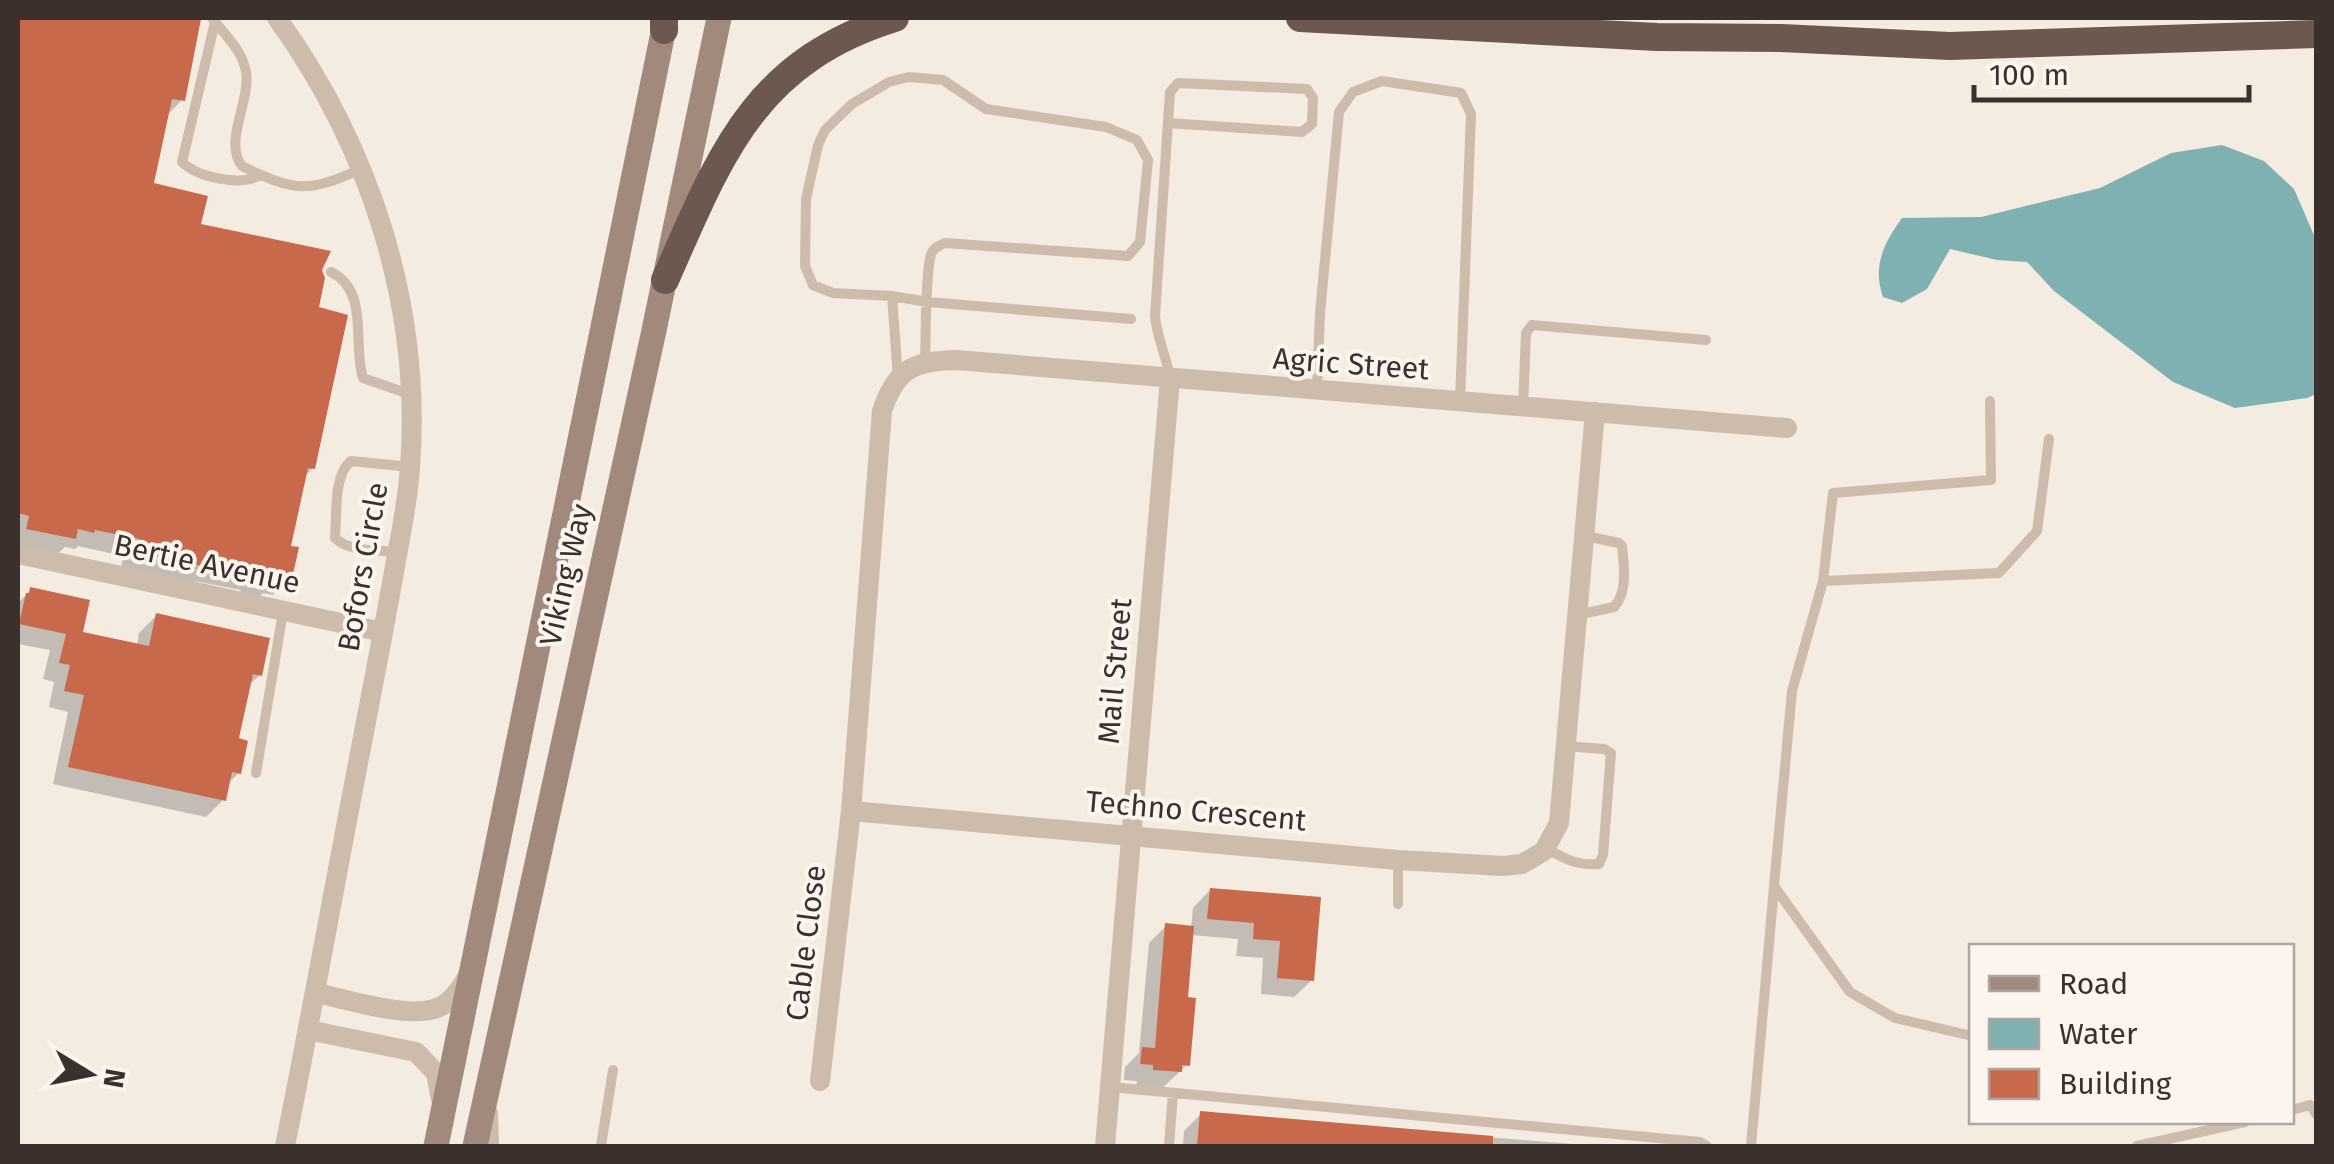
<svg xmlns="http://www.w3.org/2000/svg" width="2334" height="1164" viewBox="0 0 2334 1164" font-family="'Fira Sans',sans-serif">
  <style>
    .water { fill: #7fb0b2 }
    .shadow { fill: #0003 }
    .building { fill: #c8694b }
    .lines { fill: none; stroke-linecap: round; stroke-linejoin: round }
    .service { stroke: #cdbbac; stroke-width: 10 }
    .minor { stroke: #cdbbac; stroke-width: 20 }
    .secondary { stroke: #a18a7d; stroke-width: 25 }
    .trunk { stroke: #6c584f; stroke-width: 28 }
    .labels { text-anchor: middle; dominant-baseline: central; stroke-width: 8; stroke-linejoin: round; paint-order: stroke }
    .street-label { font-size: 30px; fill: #3b302b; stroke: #fbf5ee }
  </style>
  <rect width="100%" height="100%" fill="#f4ebe1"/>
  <path class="water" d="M2222 145 2264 161 2294 189 2316 240V394L2307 398 2235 408 2173 382 2054 291 2027 262 1997 260 1950 249 1927 289 1902 303 1883 297C1872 266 1884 243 1902 218L1981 217 2100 188 2171 153Z"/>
  <path class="shadow" d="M18 18H186L198 21 182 100 165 117 151 185 198 226 320 270 316 309 313 468 304 477 288 548 290 578 273 595 263 593 258 598 240 594 241 590 195 581 192 584 121 569 123 556 78 546 75 549 65 547 56 555 18 547Z
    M31 590 80 634 137 646 139 633 156 616 260 675 247 687 236 740 239 773 226 785 223 800 206 817 53 784 68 712 49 707 54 682 43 679 50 650 18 644V603Z
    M1210 890 1318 899 1312 980 1294 997 1261 994 1263 958 1236 956 1238 939 1191 935 1186 1000 1187 1065 1162 1088 1136 1086 1137 1081 1124 1080 1125 1067 1139 1053 1149 943 1166 926 1191 928 1193 908Z
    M1201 1114 1597 1146H1183L1184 1131Z"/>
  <path class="building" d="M18 18 201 19 185 101 172 99 154 183 208 196 201 224 331 251 322 270 325 278 319 307 348 315 315 469 308 468 291 546 299 547 292 579 279 577 278 582 256 577 257 573 212 564 211 568 137 552 139 539 95 530 94 533 78 529 76 539 26 529 29 516 18 513Z
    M30 587 90 600 83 632 149 646 156 613 270 638 262 676 253 674 239 738 248 741 241 774 232 772 226 801 68 767 84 695 64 691 70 665 59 663 66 634 19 624 26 593H29Z
    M1210 888 1321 897 1314 981 1277 978 1280 941 1253 939 1254 923 1207 919Z
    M1165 923 1194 926 1188 997 1196 998 1190 1066 1182 1065V1072L1153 1070V1065L1140 1064 1142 1047 1155 1048Z
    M1200 1111 1493 1136V1146H1197Z"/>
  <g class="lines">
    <path class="service" d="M212 18C224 34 243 51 246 72 251 100 223 142 242 166 295 192 308 193 361 169
      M215 22 182 162C197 177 241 187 260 175
      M1168 123 1302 132 1312 124 1313 98 1307 89 1178 83 1170 92 1155 316C1157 339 1167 357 1170 379
      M331 272C370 291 352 343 363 378L409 394
      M892 296 898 378
      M925 361C926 340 925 267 932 252 936 246 939 246 945 243L1128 256 1140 242 1148 160 1137 140 1106 127 986 109 943 80 909 77 889 82 852 104 825 130 818 145 806 199 805 266 813 285 833 293 892 296 928 302 1131 319
      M1317 391 1320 313 1339 112 1353 92 1382 81 1461 93 1471 114 1460 401
      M1523 406 1526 333 1532 325 1706 340
      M397 552C377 550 349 552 335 538 337 515 333 475 351 461L410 467
      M1823 581 1833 493 1991 480 1990 401
      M1577 615 1614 607C1628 592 1624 566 1622 546L1619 543 1585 536
      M256 773 283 612
      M1546 848C1564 859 1578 866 1599 864L1603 855 1611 753 1604 749 1565 746
      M1398 904V860
      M1972 1036 1895 1018 1850 992 1774 886 1792 691 1823 581 1999 573 2037 531 2049 439
      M1111 1087 1700 1142 1707 1146
      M2292 1110 2310 1105 2316 1114
      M601 1146 613 1070
      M1169 1146 1173 1093
      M1751 1146 1774 887
      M2137 1146 2245 1122"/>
    <path class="minor" d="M277 18C370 147 422 306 410 467 408 502 400 537 394 572 383 634 371 696 359 758 334 888 311 1017 285 1146
      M18 554 383 632
      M851 811 1398 860 1503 866 1522 864 1544 851 1559 823 1595 412
      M316 993C346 999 404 1018 434 1009 449 1005 460 990 467 977
      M308 1030 416 1052 436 1073 441 1100
      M820 1081 851 811 882 411C896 369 913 361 956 360L1787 428
      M488 1113 489 1146
      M1105 1146 1170 379"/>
    <path class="secondary" d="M436 1146 666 18
      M475 1146 653 335 719 18"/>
    <path class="trunk" d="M664 18V30
      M1300 18 1657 37 1781 38 1950 46 2316 34
      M665 280C720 156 753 62 895 18"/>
  </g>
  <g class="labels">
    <g class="street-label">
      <text transform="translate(1351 364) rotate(4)">Agric Street</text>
      <text transform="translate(207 564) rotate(12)">Bertie Avenue</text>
      <text transform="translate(363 567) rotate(-80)">Bofors Circle</text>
      <text transform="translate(566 575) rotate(-77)">Viking Way</text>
      <text transform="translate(1115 671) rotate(-85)">Mail Street</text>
      <text transform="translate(1196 811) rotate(5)">Techno Crescent</text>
      <text transform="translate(806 943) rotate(-83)">Cable Close</text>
    </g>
  </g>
  <rect width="2334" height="1164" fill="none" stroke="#3b302b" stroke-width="40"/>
  <rect x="1969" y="944" width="325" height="180" fill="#fbf5ee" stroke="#aea6a0" stroke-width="2.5"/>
  <rect x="1989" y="976" width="50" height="15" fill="#a18a7d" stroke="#aea6a0" stroke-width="2.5"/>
  <text x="2059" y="994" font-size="30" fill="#3b302b">Road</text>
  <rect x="1989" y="1019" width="50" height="30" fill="#7fb0b2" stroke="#aea6a0" stroke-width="2.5"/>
  <text x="2059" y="1044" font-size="30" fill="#3b302b">Water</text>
  <rect x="1989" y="1069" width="50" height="30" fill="#c8694b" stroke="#aea6a0" stroke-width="2.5"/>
  <text x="2059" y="1094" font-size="30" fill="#3b302b">Building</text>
  <g transform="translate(90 1074) rotate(100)" stroke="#fbf5ee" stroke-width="8" paint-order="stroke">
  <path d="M0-8L18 38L0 25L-18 38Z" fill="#3b302b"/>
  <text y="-15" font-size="28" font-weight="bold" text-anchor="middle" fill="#3b302b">N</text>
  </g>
  <path d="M1974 85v15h275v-15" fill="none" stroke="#3b302b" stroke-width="5"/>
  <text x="1989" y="85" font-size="30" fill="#3b302b" stroke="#fbf5ee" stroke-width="8" paint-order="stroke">100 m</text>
</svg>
